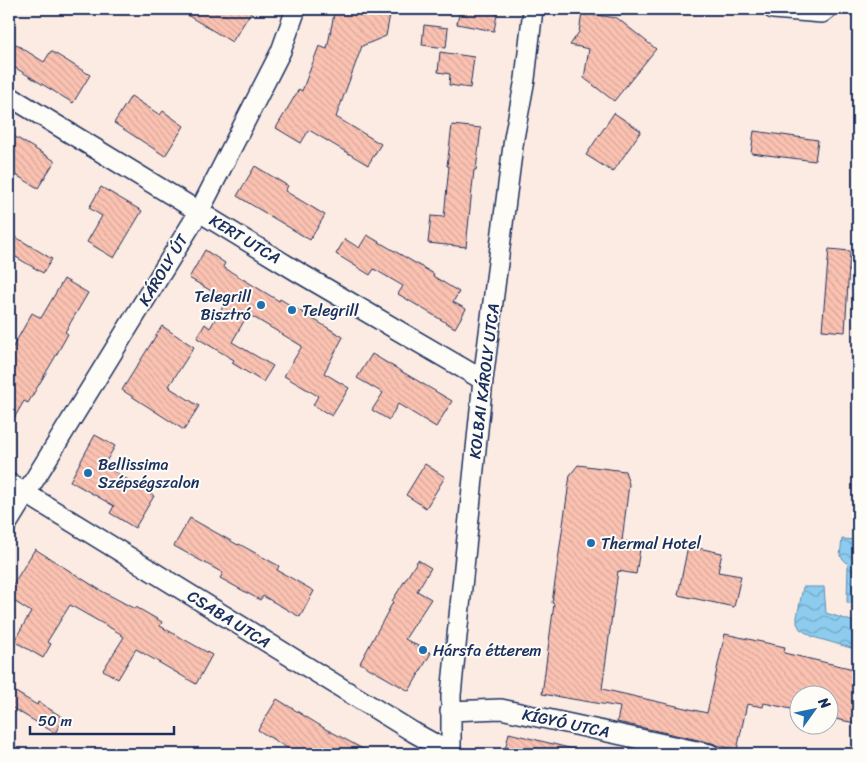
<svg xmlns="http://www.w3.org/2000/svg" width="867" height="763" viewBox="0 0 867 763" font-family="Sriracha,sans-serif">
  <style>
    .water { fill: url(#water-waves); stroke: #5f8db4 }
    .building { fill: url(#building-back-hatch); stroke: #1b2f5e }
    .lines { fill: none; stroke-linecap: round; stroke-linejoin: round }
    .minor-casing { stroke: #1b2f5e; stroke-width: 22 }
    .minor { stroke: #fdfcf7; stroke-width: 19 }
    .poi-dot { fill: #1f6fb2; stroke: #fdfcf7; stroke-width: 2 }
    .labels { text-anchor: middle; dominant-baseline: central; stroke-width: 4; stroke-linejoin: round; paint-order: stroke }
    .street-label { font-size: 16px; fill: #1b2f5e; stroke: #fdfcf7 }
    .poi-label { font-size: 16px; fill: #1b2f5e; stroke: #fdfcf7; text-anchor: start }
  </style>
  <defs>
    <pattern id="water-waves" width="16" height="10" patternUnits="userSpaceOnUse" patternTransform="scale(1.25)"><rect width="16" height="10" fill="#8dccee"/><path d="M0 5q4-4 8 0t8 0" fill="none" stroke="#72a6c4"/></pattern>
    <pattern id="building-back-hatch" width="6" height="6" patternUnits="userSpaceOnUse" patternTransform="scale(1.25)"><rect width="6" height="6" fill="#fbc2b1"/><path d="M-1 5l2 2M0 0l6 6M5-1l2 2" fill="none" stroke="#d7a79b"/></pattern>
  </defs>
  <rect width="100%" height="100%" fill="#fcebe2"/>
  <filter id="ink" filterUnits="userSpaceOnUse"><feTurbulence type="fractalNoise" baseFrequency=".02" numOctaves="2"/><feDisplacementMap in="SourceGraphic" scale="10" xChannelSelector="R" yChannelSelector="G"/><feConvolveMatrix kernelMatrix="1 2 1 2 8 2 1 2 1" color-interpolation-filters="sRGB"/></filter>
  <g filter="url(#ink)">
    <path class="water" d="M842 539 858 540V605L847 602 848 564 840 556Z
      M803 587H824L826 613 858 623V650L813 637 800 629 797 623V617Z"/>
    <path class="building" d="M177 9H253L232 42Z
      M335 9H391L386 36 362 46 336 117 381 144 368 165 309 130 301 143 276 128 299 89 302 91 319 46 327 49Z
      M460 9H498L494 31 457 24Z
      M582 13 617 18 656 49 614 101 584 78 589 49 570 45 579 32Z
      M424 25 448 28 446 48 422 45Z
      M9 40 44 62 51 51 90 75 73 103 9 64Z
      M440 52 474 57 470 88 449 85 450 74 438 72Z
      M131 96 160 115 163 111 184 126 165 156 114 123Z
      M614 113 641 131 613 172 586 155Z
      M452 125 481 128 476 170H474L466 247 428 243 431 216 444 217 449 166H447Z
      M754 131 818 140 815 161 751 153Z
      M9 133 55 161 38 188 9 171Z
      M255 166 288 186 285 191 325 215 310 240 237 196Z
      M101 187 142 211 114 258 87 242 102 216 89 208Z
      M9 233 52 259 43 273 9 253Z
      M367 235 434 274 433 276 459 292 453 302 466 309 455 328 398 294 403 286 374 269 370 275 336 254 345 239 359 248Z
      M829 249 850 251 845 332 822 330Z
      M205 250 225 263 223 267 279 301 280 299 343 337 324 373 349 388 332 416 313 405 318 396 284 376 302 346 248 314 232 342 273 366 263 382 232 363 234 360 197 338 205 324 210 328 227 300 189 278Z
      M64 279 88 293 65 332 68 334 54 359 28 403 24 401 9 427V354L32 313 41 318Z
      M162 326 194 347 169 386 171 387 170 388 199 406 184 430 122 390Z
      M372 354 452 401 436 427 398 404 389 420 372 410 383 393 357 378Z
      M95 435 115 446 104 465 154 496 135 528 110 513 114 506 70 481Z
      M425 464 445 477 426 508 406 495Z
      M578 465 625 471 629 484 622 541 641 543 636 574 618 571 602 689 707 713 725 634 785 647 784 653 858 670V709L855 723 830 718V696H800V711L764 703 763 707 747 704 737 750 717 745 712 743 617 722 620 707 542 694 554 604 552 603 570 475Z
      M190 518 238 545 239 544 279 566 277 570 314 591 300 617 263 596 260 600 220 578 223 573 174 546Z
      M688 546 722 553 718 572 741 576 734 607 678 595Z
      M35 549 100 590 135 609 136 607 162 622 160 626 212 655 196 684 136 649 118 679 103 670 124 637 121 635V634L70 605 47 642 51 644 43 658 14 641 31 612 9 598V591Z
      M418 560 431 568 417 591 431 599 405 639 431 653 409 691 360 663 393 602 392 601Z
      M9 688 37 705 38 702 64 718 55 733 9 706Z
      M277 699 329 731H330L372 754H297L258 730Z
      M509 733 573 749V754H504Z"/>
    <g class="lines">
      <defs>
        <path id="minor" d="M773 9 822 13 827 9
          M9 96 298 272 483 380
          M9 483 413 732 451 753
          M9 521 199 212 281 51 296 9
          M450 711 501 709 710 754
          M451 754V695L483 380 514 138 525 79 533 9"/>
      </defs>
      <use href="#minor" class="minor-casing"/>
      <use href="#minor" class="minor"/>
    </g>
  </g>
  <g class="poi-dot">
    <circle cx="261" cy="305" r="5"/>
    <circle cx="292" cy="310" r="5"/>
    <circle cx="88" cy="473" r="5"/>
    <circle cx="591" cy="543" r="5"/>
    <circle cx="423" cy="650" r="5"/>
  </g>
  <g class="labels">
    <g class="street-label">
      <text transform="translate(245 239) rotate(31)">KERT UTCA</text>
      <text transform="translate(163 270) rotate(-59)">KÁROLY ÚT</text>
      <text transform="translate(484 381) rotate(-83)">KOLBAI KÁROLY UTCA</text>
      <text transform="translate(229 619) rotate(32)">CSABA UTCA</text>
      <text transform="translate(566 723) rotate(12)">KÍGYÓ UTCA</text>
    </g>
    <g class="poi-label">
      <text x="251" y="296" text-anchor="end">Telegrill<tspan x="251" dy="18">Bisztró</tspan></text>
      <text x="302" y="310">Telegrill</text>
      <text x="98" y="464">Bellissima<tspan x="98" dy="18">Szépségszalon</tspan></text>
      <text x="601" y="543">Thermal Hotel</text>
      <text x="433" y="650">Hársfa étterem</text>
    </g>
  </g>
  <rect width="867" height="763" fill="none" stroke="#fdfcf7" stroke-width="30"/>
  <rect x="15" y="15" width="837" height="733" fill="none" stroke="#1b2f5e" stroke-width="2" filter="url(#ink)"/>
  <g transform="translate(814 710) rotate(57)"><circle r="24" fill="#fdfcf7" stroke="#a3aaba"/>
  <path d="M0-4L9 19L0 12L-9 19Z" fill="#1f6fb2"/>
  <text y="-8" font-size="14" font-weight="bold" text-anchor="middle" fill="#1b2f5e">N</text>
  </g>
  <path d="M30 726v8h144v-8" fill="none" stroke="#1b2f5e" stroke-width="2.5"/>
  <text x="38" y="726" font-size="15" fill="#1b2f5e" stroke="#fdfcf7" stroke-width="4" paint-order="stroke">50 m</text>
</svg>
